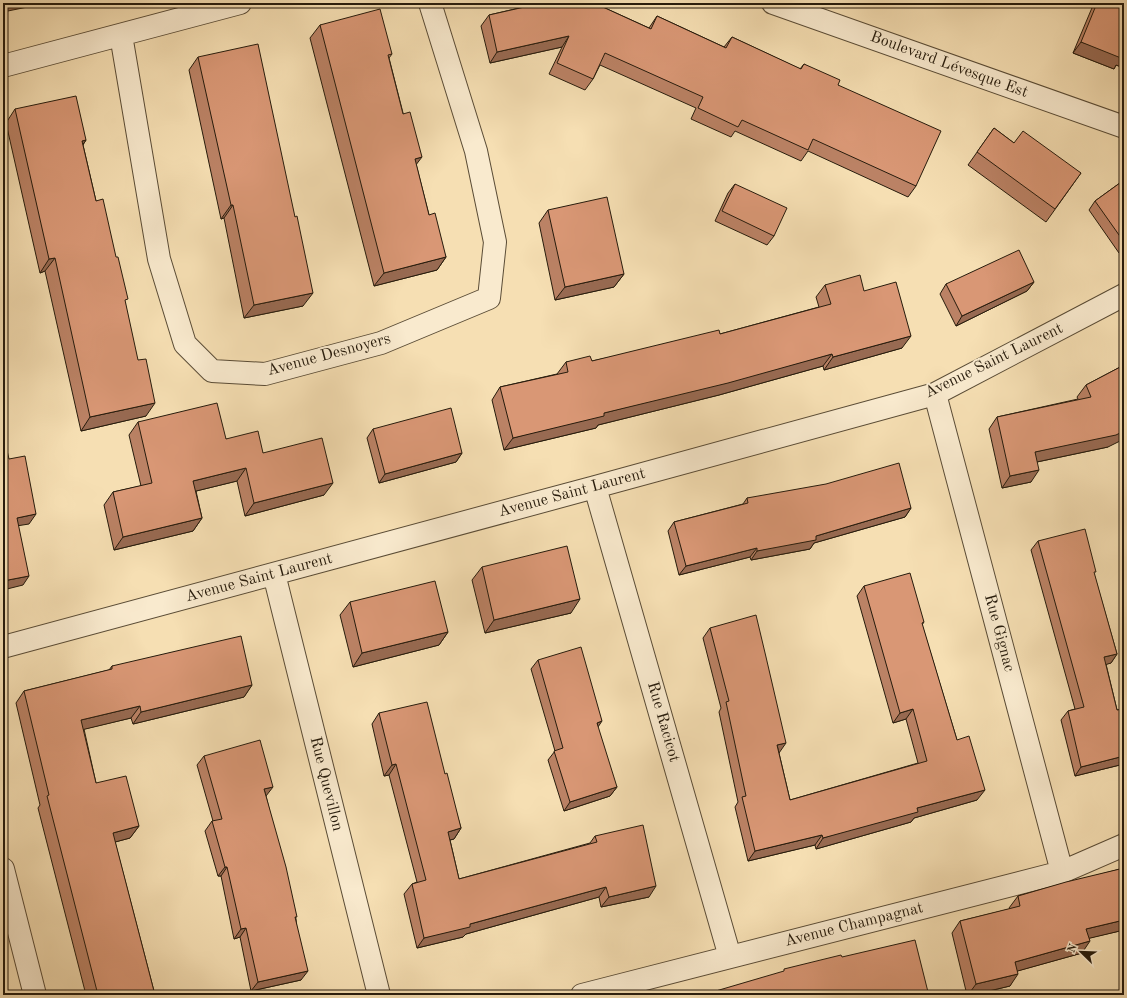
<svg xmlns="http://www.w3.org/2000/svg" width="1127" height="998" viewBox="0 0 1127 998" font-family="'Old Standard TT',serif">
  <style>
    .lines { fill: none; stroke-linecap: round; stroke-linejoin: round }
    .minor-casing { stroke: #5a4c36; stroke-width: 24 }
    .minor { stroke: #f9eace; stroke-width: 22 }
    .wall { fill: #bb8265; stroke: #261b0c }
    .shaded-wall { fill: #986a52; stroke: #261b0c }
    .building { fill: #d99775; stroke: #261b0c }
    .labels { text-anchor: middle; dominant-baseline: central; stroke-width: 4; stroke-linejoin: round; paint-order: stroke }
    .street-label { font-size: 16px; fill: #261b0c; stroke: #f9eace }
  </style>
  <rect width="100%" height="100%" fill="#f6dfb3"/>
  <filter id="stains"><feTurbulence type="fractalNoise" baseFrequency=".005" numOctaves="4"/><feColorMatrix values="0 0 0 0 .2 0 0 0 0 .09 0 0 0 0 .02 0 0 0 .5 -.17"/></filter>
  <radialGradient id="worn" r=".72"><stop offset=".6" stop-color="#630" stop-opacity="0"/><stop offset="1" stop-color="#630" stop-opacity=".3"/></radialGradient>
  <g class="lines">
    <defs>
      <path id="minor" d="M773 3 1124 127
        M121 35 159 259 185 344 212 371 265 374 381 343 489 298 495 242 476 151 430 3
        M3 66 240 3
        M935 394 1062 872
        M595 487 730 957
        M274 574 379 995
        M3 647 595 487 935 394 1124 295
        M3 869 35 995
        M582 995 1062 872 1124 845"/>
    </defs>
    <use href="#minor" class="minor-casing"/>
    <use href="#minor" class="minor"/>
  </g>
  <path class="wall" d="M518 3H594L649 28 657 16 724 47 732 37 800 69 804 64 838 85 916 186 908 197 808 151 801 161 735 131 731 137 691 119 696 108 600 65 593 79 585 90 549 74 562 47 490 63 481 26 489 15 519 8Z
    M1094 3H1124V68L1116 65 1114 69 1073 53Z
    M320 25 392 54 389 58 429 215 446 257 437 270 374 286 310 38Z
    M198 57 295 217 303 306 244 318 224 218 221 219 189 70Z
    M15 109 86 140 83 145 96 201 125 303 146 416 81 431 45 271 40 273 6 123Z
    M994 128 1014 143 1081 173 1046 222 968 165Z
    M1124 180V250L1119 253 1089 210 1095 201Z
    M735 184 774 236 767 245 715 221 728 193Z
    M548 210 624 274 614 287 555 300 539 223Z
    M1034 282 1027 291 956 326 940 294 946 284Z
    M825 285 864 291 902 348 824 370 823 366 719 395 598 425 596 428 504 450 492 400 500 387 557 374 566 362 592 361 720 334 819 307 816 297Z
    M1124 365 1108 447 1037 462 1031 482 1002 488 989 429 997 417 1078 399 1077 397 1086 385Z
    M138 422 226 439 263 453 324 495 245 516 237 481 196 491 202 518 193 531 114 550 104 505 113 492 141 486 129 435Z
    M373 429 462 453 456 462 379 483 367 438Z
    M747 498 911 508 905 517 814 543 810 549 751 560 750 557 679 575 668 531 674 522 743 504Z
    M1038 541 1094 574 1117 654 1111 663 1106 664 1117 710 1124 709V764L1075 776 1061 720 1068 711 1075 709 1031 550Z
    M482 567 571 613 485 633 472 580Z
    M864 586 924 622 922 625 957 740 977 800 914 818 911 822 816 849 815 845 748 861 735 807 738 802 719 712 721 708 703 638 710 628 779 753 790 800 918 763 906 719 893 723 857 596Z
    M350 602 448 632 439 645 353 667 340 615Z
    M538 660 617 787 610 796 564 811 548 760 555 751 531 669Z
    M112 666 252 685 244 697 133 724 131 718 84 729 96 783 139 826 130 838 115 842 155 995H86L38 808 40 805 16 703 24 691 109 670Z
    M379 713 445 774 461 828 454 839 450 840 459 879 590 843 595 836 649 897 601 907 599 897 466 934 463 937 417 948 404 894 412 884 417 882 389 775 384 776 372 724Z
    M204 756 266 796 296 919 301 980 251 991 240 937 234 939 221 876H218L205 831 212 821H213L197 765Z
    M1124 868V930L1089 938 1082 953 1017 971 1010 986 972 995H967L952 933 960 921 1010 909 1009 908 1018 896Z"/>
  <path class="shaded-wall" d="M9 3H47L3 12V4Z
    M68 3H84L66 6Z
    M569 36 562 47 490 63 497 52Z
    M1081 42 1124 55V68L1116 65 1114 69 1073 53Z
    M86 140 77 153 82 141Z
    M422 157 412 170 415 159Z
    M231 205H233L224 218 221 219Z
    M1124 247V250L1119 253Z
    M446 257 437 270 374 286 384 273Z
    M55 258 45 271 40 273 49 259Z
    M624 274 614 287 555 300 565 287Z
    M1034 282 1027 291 956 326 962 316Z
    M313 293 303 306 244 318 254 305Z
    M911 336 902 348 824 370 833 357Z
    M832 354 823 366 719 395 598 425 596 428 504 450 513 438 604 413Z
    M155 403 146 416 81 431 90 417Z
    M1124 431V439L1108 447 1027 464 1035 452Z
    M462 453 456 462 379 483 385 474Z
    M246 468 237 481 184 494 193 481Z
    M1039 470 1031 482 1002 488 1010 476Z
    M333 483 324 495 245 516 254 503Z
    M911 508 905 517 814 543 810 549 751 560 757 551 816 536Z
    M36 514 29 524 10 527 17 518Z
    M202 518 193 531 114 550 123 537Z
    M757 548 750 557 679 575 686 566Z
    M29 576 23 585 3 590V581Z
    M580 599 571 613 485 633 494 620Z
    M448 632 439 645 353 667 362 653Z
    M1117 654 1111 663 1098 667 1104 657Z
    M252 685 244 697 133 724 141 712Z
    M140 706 131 718 73 732 81 720Z
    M913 709 906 719 893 723 900 713Z
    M602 721 596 730 597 723Z
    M786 743 779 753 777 745Z
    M1124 756V764L1075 776 1081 767Z
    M396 764 389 775 384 776 392 765Z
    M273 787 266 796 264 789Z
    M617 787 610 796 564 811 570 802Z
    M985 790 977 800 914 818 911 822 816 849 823 838 917 808Z
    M139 826 130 838 104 845 113 833Z
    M461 828 454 839 441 842 448 832Z
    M822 835 815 845 748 861 755 851Z
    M225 867H227L221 876H218Z
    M656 886 649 897 601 907 609 897Z
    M606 887 599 897 466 934 463 937 417 948 424 938 470 924Z
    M1124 920V930L1078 941 1086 929Z
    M246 928 240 937 234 939 241 929Z
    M1090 941 1082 953 1007 974 1015 962Z
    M308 971 301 980 251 991 258 982Z
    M1018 974 1010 986 972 995H968L976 984Z
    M928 992 926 995H917Z"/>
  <path class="building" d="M528 3H594L651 29 657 16 726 48 732 37 801 69 804 64 840 80 838 85 941 131 916 186 813 139 808 150 742 120 738 127 698 108 703 97 605 53 593 79 557 63 569 36 497 52 489 15 529 6Z
    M1097 3H1124V55L1123 54 1121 58 1081 42Z
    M380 9 392 54 388 55 403 114 410 112 422 157 415 159 429 215 435 213 446 257 384 273 320 25Z
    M258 44 295 217 297 216 313 293 254 305 233 205H231L198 57Z
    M76 96 86 140 82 141 96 201 103 199 116 257H118L128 299 125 300 138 360 146 359 155 403 90 417 55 258 49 259 15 109Z
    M994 128 1014 143 1023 131 1081 173 1055 209 977 152Z
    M1124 180V242L1095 201Z
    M735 184 787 208 774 236 722 211Z
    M607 197 624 274 565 287 548 210Z
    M1019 250 1034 282 962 316 946 284Z
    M860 275 864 291 896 282 911 336 833 357 832 354 728 383 604 413V416L513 438 500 387 568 372 566 362 590 356 592 361 719 330 720 334 831 304 825 285Z
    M1124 365V431L1116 435 1035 452 1039 470 1010 476 997 417 1091 397 1086 385Z
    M217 403 226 439 258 431 263 453 322 438 333 483 254 503 246 468 193 481 202 518 123 537 113 492 152 483 138 422Z
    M451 408 462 453 385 474 373 429Z
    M3 433 9 459 25 456 36 514 17 518 29 576 3 581Z
    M899 463 911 508 816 536V540L757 551V548L686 566 674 522 748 503 747 498 826 484Z
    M1085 529 1096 572H1094L1117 654 1104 657 1117 710 1124 709V756L1081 767 1068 711 1084 707 1038 541Z
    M567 546 580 599 494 620 482 567Z
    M910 573 924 622 922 623 957 740 969 736 985 790 917 808 918 812 823 838 822 835 755 851 742 797 746 796 726 702 729 701 710 628 756 615 766 657 786 743 777 745 790 800 927 761 913 709 900 713 864 586Z
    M435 581 448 632 362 653 350 602Z
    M241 636 252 685 141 712 140 706 81 720 96 783 126 776 139 826 113 833 155 995H98L47 796 49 795 24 691 112 669V666Z
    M581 647 602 721 597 723 617 787 570 802 554 751 563 748 538 660Z
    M427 702 445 774 447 773 461 828 448 832 459 879 597 842 595 836 643 825 656 886 609 897 606 887 470 924V927L424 938 412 884 426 880 396 764 392 765 379 713Z
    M260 740 273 787 264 789 286 867 297 917H295L308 971 258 982 246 928 241 929 227 867H225L212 821 222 819 204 756Z
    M1124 868V920L1086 929 1090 941 1015 962 1018 974 976 984 960 921 1020 906 1018 896 1066 882Z
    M915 940 928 992 917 995H709V993L784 971V969L841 955 842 957Z"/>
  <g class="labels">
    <g class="street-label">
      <text transform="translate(949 65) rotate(20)">Boulevard Lévesque Est</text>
      <text transform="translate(329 355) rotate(-15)">Avenue Desnoyers</text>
      <text transform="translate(994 361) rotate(-26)">Avenue Saint Laurent</text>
      <text transform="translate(572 493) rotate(-15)">Avenue Saint Laurent</text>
      <text transform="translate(259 578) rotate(-15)">Avenue Saint Laurent</text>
      <text transform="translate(999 633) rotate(75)">Rue Gignac</text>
      <text transform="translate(663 722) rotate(74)">Rue Racicot</text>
      <text transform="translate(326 784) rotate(76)">Rue Quevillon</text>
      <text transform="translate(854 925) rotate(-14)">Avenue Champagnat</text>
    </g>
  </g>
  <rect width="1127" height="998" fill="none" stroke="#f6dfb3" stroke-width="16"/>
  <rect x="4" y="4" width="1119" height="990" fill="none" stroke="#261b0c" stroke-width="2"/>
  <rect x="8" y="8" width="1111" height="982" fill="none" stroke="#261b0c"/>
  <g transform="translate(1081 952) rotate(293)" stroke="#f9eace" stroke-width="3" paint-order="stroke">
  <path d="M0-3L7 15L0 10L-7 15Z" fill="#261b0c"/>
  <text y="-6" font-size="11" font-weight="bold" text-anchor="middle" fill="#261b0c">N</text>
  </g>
  <rect width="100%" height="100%" filter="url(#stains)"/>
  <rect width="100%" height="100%" fill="url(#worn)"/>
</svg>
